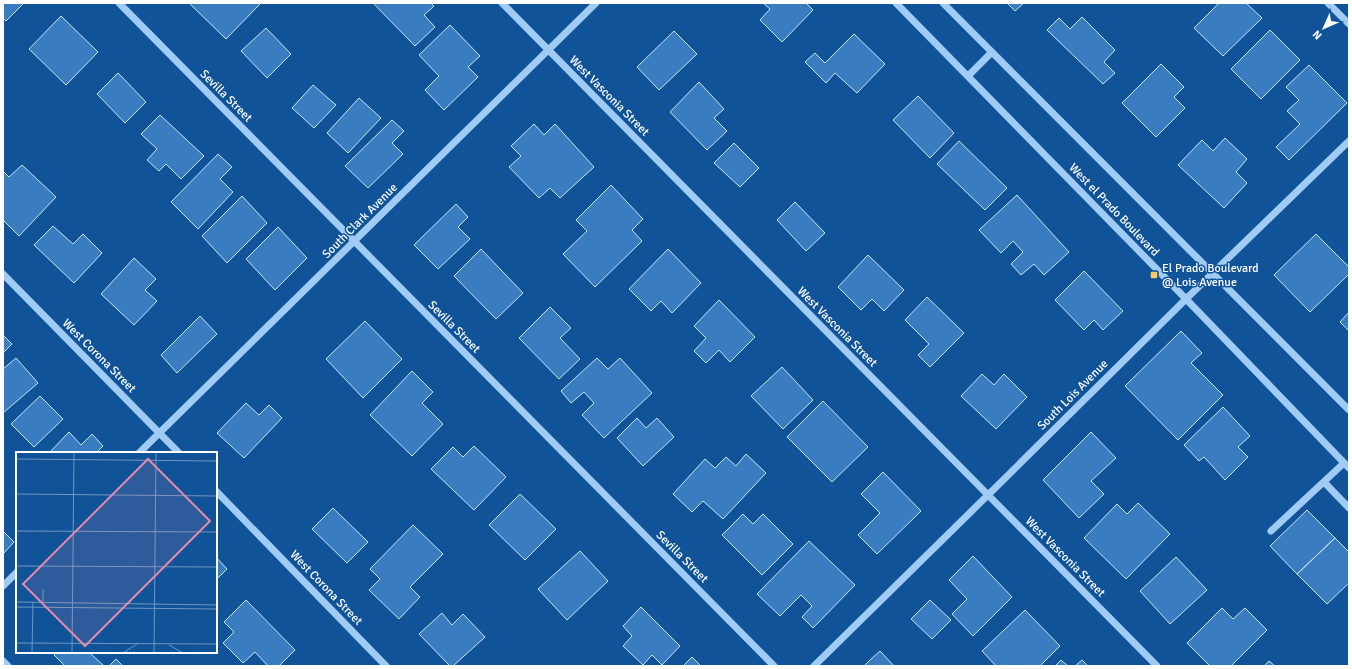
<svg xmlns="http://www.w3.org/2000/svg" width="1352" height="669" viewBox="0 0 1352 669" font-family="Signika,sans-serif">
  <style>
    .building { fill: #397dc0; stroke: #c9e4fe }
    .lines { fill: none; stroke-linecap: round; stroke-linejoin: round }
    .minor { stroke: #a0cbf4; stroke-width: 7 }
    .poi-dot { fill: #ffc964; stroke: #105398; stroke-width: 1.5 }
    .labels { text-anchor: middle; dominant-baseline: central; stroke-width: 3; stroke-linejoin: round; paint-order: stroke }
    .street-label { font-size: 12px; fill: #fff; stroke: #105398 }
    .poi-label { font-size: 12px; fill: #fff; stroke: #105398; text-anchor: start }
    .inset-road { fill: none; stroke: #7098c1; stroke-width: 1 }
    .view { fill: #e08cad; fill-opacity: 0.15; stroke: #e08cad; stroke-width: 2 }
    .inset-edge { fill: none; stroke: #fff; stroke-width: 2 }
  </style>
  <rect width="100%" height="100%" fill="#105398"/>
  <path class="building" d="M3 3H24L6 21 3 18Z
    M189 3H261L226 39Z
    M373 3H431L434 6 424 15 435 27 415 46Z
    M763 3H806L813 10 782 42 760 20 770 9Z
    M1007 3H1024L1015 11Z
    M1219 3H1246L1262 18 1223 56 1194 28Z
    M61 16 98 52 66 85 29 49Z
    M1082 17 1115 50 1104 62 1115 73 1103 84 1047 30 1059 18 1070 29Z
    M450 25 480 56 468 67 478 77 444 110 425 90 439 76 419 55Z
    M266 28 291 54 267 78 241 51Z
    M1270 30 1300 60 1261 99 1231 69Z
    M674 31 697 54 659 90 637 67Z
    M854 34 885 64 857 93 835 73 826 83 805 62 815 53 825 63Z
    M1161 64 1184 87 1174 97 1185 108 1156 137 1122 103Z
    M1309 65 1347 103 1289 160 1276 147 1300 124 1287 111 1299 100 1286 87Z
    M118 73 146 102 125 123 97 94Z
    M699 82 724 109 714 118 727 131 707 150 670 112Z
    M313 85 336 105 314 128 292 108Z
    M918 96 954 133 930 158 893 120Z
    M359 98 381 118 348 153 327 133Z
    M160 115 204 156 181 179 166 164 159 171 147 160 157 149 141 134Z
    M392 120 404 131 392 143 403 154 368 188 345 166Z
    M534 124 544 135 555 124 594 167 560 198 550 188 539 198 509 167 521 156 511 146Z
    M1225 138 1247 159 1236 172 1247 183 1224 208 1178 165 1202 140 1213 151Z
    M959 141 1007 188 985 210 937 164Z
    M734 143 759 168 740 187 714 163Z
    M218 154 232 167 220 179 233 192 198 229 171 202Z
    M22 165 56 197 19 236 3 220V171L9 177Z
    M611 185 643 219 632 230 642 241 595 287 563 254 587 231 576 220Z
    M1017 195 1069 252 1044 275 1034 264 1021 275 1011 264 1023 252 1013 241 1001 253 979 230Z
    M242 196 267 223 227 263 202 236Z
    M795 202 825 233 806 251 777 220Z
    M456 204 468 217 458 227 470 239 438 269 414 245Z
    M53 226 73 244 83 234 102 253 74 283 34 245Z
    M278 227 307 258 275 290 246 259Z
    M1316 234 1349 267V274L1310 312 1274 275Z
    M481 249 523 293 496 319 454 276Z
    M668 249 701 283 672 313 661 301 651 311 629 289Z
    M868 255 904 290 884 311 872 299 861 310 838 287Z
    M134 258 156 279 145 290 157 301 134 325 101 294Z
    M1084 271 1123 311 1103 330 1094 320 1084 330 1055 300Z
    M927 297 964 333 930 367 918 355 929 344 905 320Z
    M719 300 755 337 730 362 719 350 706 363 694 351 706 338 694 326Z
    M550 307 571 328 560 338 580 359 559 379 519 338Z
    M1349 312V331L1340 322Z
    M200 316 217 334 177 373 161 355Z
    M365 321 402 359 363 398 326 359Z
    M1181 331 1202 353 1191 363 1223 395 1178 440 1125 386Z
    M3 335 12 344 3 353Z
    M16 358 38 383 3 413V369Z
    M597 358 608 369 620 358 652 393 604 438 582 415 594 403 584 392 571 403 561 391Z
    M782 367 813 400 783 429 751 396Z
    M412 371 433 392 422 403 443 424 412 456 370 415Z
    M982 374 994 385 1004 374 1027 397 996 429 961 396Z
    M40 396 63 419 34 447 11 424Z
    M823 401 868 447 832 482 787 437Z
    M246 403 259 415 269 405 282 418 244 458 217 433Z
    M1223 407 1250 436 1238 447 1248 457 1225 480 1204 457 1199 461 1184 445Z
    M637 418 646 428 657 418 674 437 643 466 617 438Z
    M69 432 81 445 92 434 103 446 96 453H49Z
    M1091 432 1116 458 1091 481 1104 494 1079 518 1043 480Z
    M474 446 506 477 474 510 431 469 453 447 463 457Z
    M746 454 766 473 723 519 703 501 692 512 673 494 705 459 715 468 726 457 736 466Z
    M883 472 921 511 877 554 858 535 880 513 861 494Z
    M520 494 556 529 525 560 489 525Z
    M1138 503 1170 534 1126 579 1084 538 1117 504 1127 514Z
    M333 508 368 542 347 563 312 529Z
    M1307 510 1335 538 1297 574 1270 546Z
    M743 514 753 524 763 514 793 544 762 575 722 535Z
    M413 525 443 554 410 587 420 597 399 619 369 590 380 579 370 569Z
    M3 531 14 542 3 554Z
    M1335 538 1349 552V583L1327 604 1297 574Z
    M809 541 855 585 813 628 802 617 812 606 801 595 780 616 757 594Z
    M580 551 608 581 567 620 538 589Z
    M973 556 1012 597 973 636 952 614 967 599 949 580Z
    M216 557 227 569 216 580Z
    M1176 557 1207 590 1170 624 1140 591Z
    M246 600 295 650 279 666H268L255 652 243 663 223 643 234 632 224 622Z
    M930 600 951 620 932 639 911 619Z
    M641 607 680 646 662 665 652 655 643 665 623 646 632 636 623 626Z
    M1222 608 1233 619 1245 608 1267 630 1231 666H1210L1187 643Z
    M1025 610 1060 646 1040 666H996L982 651Z
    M442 613 452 625 463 614 485 637 453 666H450L419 634Z
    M880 651 894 666H864L870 660Z
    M57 652H89L104 666H65L54 655Z
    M692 657 701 666H683Z
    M116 659 123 666H109Z
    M1061 660 1068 666H1055Z
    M1082 660 1088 666H1075Z
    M1269 661 1275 666H1264Z"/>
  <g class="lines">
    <path class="minor" d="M119 3 774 666
      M502 3 1157 666
      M896 3 1186 299 1349 468
      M943 3 1349 410
      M1328 3 1349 24
      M968 76 992 52
      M3 274 179 453
      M139 453 596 3
      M1324 482 1349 508
      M216 491 386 666
      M1271 531 1344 463
      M3 586 17 572
      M3 661 8 666
      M814 666 988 495 1186 299 1349 141"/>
  </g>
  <rect class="poi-dot" x="1150" y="271" width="8" height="8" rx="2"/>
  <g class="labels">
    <g class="street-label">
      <text transform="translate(226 96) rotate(45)">Sevilla Street</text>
      <text transform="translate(609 96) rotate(45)">West Vasconia Street</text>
      <text transform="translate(1114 210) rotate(46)">West el Prado Boulevard</text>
      <text transform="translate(360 221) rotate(-45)">South Clark Avenue</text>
      <text transform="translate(454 327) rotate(45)">Sevilla Street</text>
      <text transform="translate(837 327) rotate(45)">West Vasconia Street</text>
      <text transform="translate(99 356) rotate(45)">West Corona Street</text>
      <text transform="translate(1073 395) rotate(-45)">South Lois Avenue</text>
      <text transform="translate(682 557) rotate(45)">Sevilla Street</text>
      <text transform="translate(1065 557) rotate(45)">West Vasconia Street</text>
      <text transform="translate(326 588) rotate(46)">West Corona Street</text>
    </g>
    <g class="poi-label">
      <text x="1162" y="268">El Prado Boulevard<tspan x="1162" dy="14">@ Lois Avenue</tspan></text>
    </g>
  </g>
  <g transform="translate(16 452)">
    <rect width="201" height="201" fill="#105398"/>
    <path class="inset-road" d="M0 7 201 9M0 42 201 44M0 79 201 80M0 114 201 115M0 150 201 153M27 150V137M0 155 201 157M0 191 201 192M153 193 167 201M16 201 17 150M56 201 58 0M107 201 121 192M138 201 140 0"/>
    <path class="view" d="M132 7 194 69 69 194 7 132Z"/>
    <rect width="201" height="201" class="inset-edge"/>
  </g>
  <rect width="1352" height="669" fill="none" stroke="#ffffff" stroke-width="8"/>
  <g transform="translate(1324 28) rotate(225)" stroke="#105398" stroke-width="3" paint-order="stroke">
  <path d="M0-3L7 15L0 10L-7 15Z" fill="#ffffff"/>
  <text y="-6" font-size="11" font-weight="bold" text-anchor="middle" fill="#ffffff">N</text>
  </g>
</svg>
